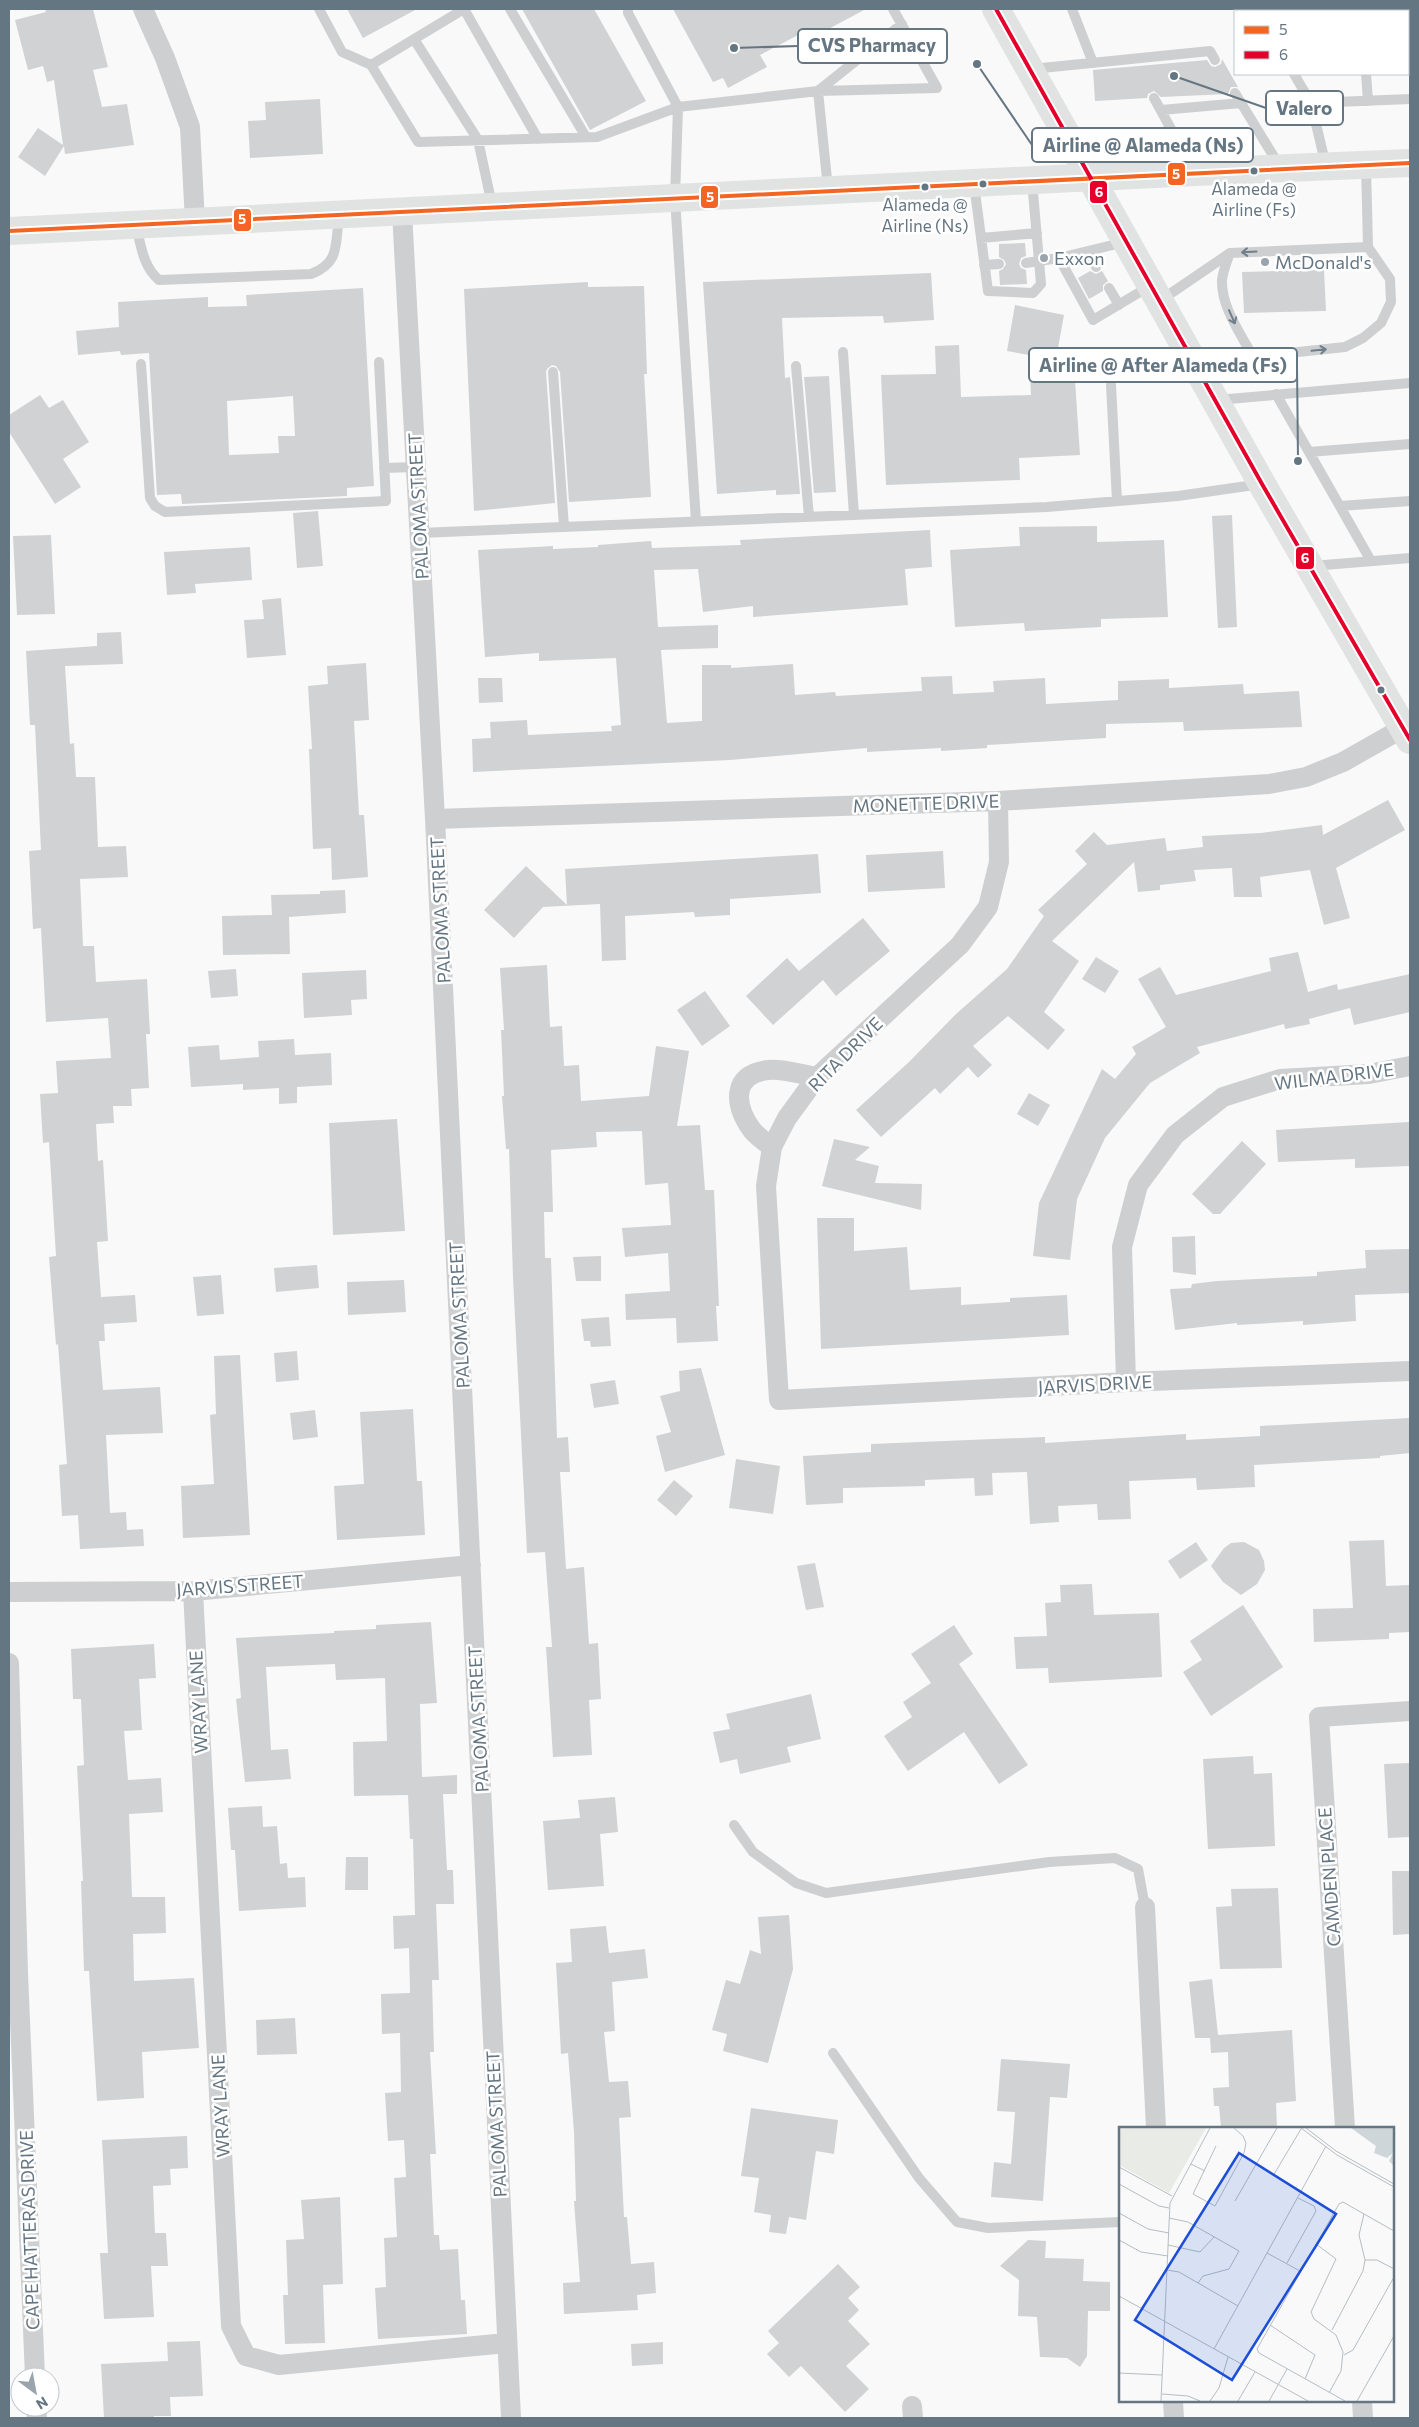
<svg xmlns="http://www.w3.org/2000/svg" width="1419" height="2427" viewBox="0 0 1419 2427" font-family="Commissioner,sans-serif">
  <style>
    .building { fill: #d0d2d3; fill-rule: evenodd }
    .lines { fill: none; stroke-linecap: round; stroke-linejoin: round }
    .service { stroke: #cecfd0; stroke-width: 10 }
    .minor { stroke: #cecfd0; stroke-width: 20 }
    .secondary { stroke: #e1e2e2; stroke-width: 28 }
    .bus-1-casing { stroke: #fff; stroke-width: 8 }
    .bus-2-casing { stroke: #fff; stroke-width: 8 }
    .bus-1 { stroke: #f26522; stroke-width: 4 }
    .bus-2 { stroke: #e4002b; stroke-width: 4 }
    .oneway { stroke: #707f8b }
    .bus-dot { fill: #657683; stroke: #fff; stroke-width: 2 }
    .poi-dot { fill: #99a4ac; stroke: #fff; stroke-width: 2 }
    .labels { text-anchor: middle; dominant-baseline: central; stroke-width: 5; stroke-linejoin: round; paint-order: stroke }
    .bus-label { font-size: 17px; fill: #657683; stroke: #fff }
    .poi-label { font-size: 18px; fill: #657683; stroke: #fff; text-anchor: start }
    .street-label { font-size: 18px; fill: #657683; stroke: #fff }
    .inset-road { fill: none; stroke: #b5bdc3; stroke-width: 1 }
    .view { fill: #1d4ed8; fill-opacity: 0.15; stroke: #1d4ed8; stroke-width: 2.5 }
    .inset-edge { fill: none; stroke: #657683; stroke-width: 2.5 }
    .leader { fill: none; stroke: #657683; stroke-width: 2 }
    .callout-dot { fill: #657683; stroke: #fff; stroke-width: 2 }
    .callout { fill: #fff; stroke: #657683; stroke-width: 2 }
    .callout-label { font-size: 19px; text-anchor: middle; font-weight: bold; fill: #657683 }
    .line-badge { stroke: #fff; stroke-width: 2 }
    .badge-label { font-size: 14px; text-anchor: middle; font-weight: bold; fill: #fff }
  </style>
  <rect width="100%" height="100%" fill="#f9f9f9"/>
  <path class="building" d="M45 9H93L108 67 93 70 102 107 127 104 134 145 65 154 64 146 45 176 18 157 38 128 63 145 54 80 47 82 43 66 28 70 15 20 46 12Z
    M347 9H417L363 38Z
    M522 9H594L646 101 590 130Z
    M673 9H866L804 42 800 34 760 55 767 67 728 88 723 78 713 82Z
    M1222 59 1238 87H1231L1228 94 1161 97 1154 91 1148 94 1147 98 1095 101 1093 70 1207 60 1211 66 1215 67 1221 64Z
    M320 99 323 154 250 158 248 121 266 120 265 102Z
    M1025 243 1026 256 1021 258 1019 264 1021 268 1026 270 1027 284 1000 285 999 271 1003 269 1006 264 1004 260 999 257V244Z
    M1324 270 1326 311 1244 313 1242 272Z
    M1090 271 1096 274 1102 271 1108 281 1103 285V291L1089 299 1078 278Z
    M931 273 934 320 884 323 883 316 782 318 785 378 790 377 800 494 776 495V490L717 494 703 282Z
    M588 282V287L644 286 647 374H644L651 497 569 502 560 372 556 366 552 365 547 369 546 372 555 503 474 511 464 289Z
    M363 288 374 486 347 488V496L182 504 181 494 157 495 149 353 121 355 120 351 78 355 76 331 119 327 118 302 208 297V307L247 306 246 295ZM293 396 295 436H278L279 453 229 455 227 401Z
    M1015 305 1064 315 1052 381 1075 380 1080 455 1019 458 1020 480 886 485 881 375 936 374 935 346 959 345 961 397 1031 395 1029 355 1007 351Z
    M829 376 836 492 814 493 804 377Z
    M40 395 49 408 63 400 89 442 63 459 81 487 55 504 9 432V415Z
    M318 511 323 566 297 568 293 513Z
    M1232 515 1237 627 1218 628 1212 516Z
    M1097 526V542L1164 540 1168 617 1101 619V627L1025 631 1024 623 955 627 950 550 1020 546 1019 527Z
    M930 530 932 567 905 569 908 605 753 617V606L703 612 698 569 654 570 658 627 718 625V648L661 650 667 723 702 721V665H731V668L793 664 795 695 835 692 836 696 922 691 921 677 952 676 953 694 994 692 993 681 1045 678 1046 704 1118 700V681L1169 679V688L1243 684 1244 694 1299 691 1302 727 1184 731 1183 722 1106 724V738L987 745V748L941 751V748L867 752V748L730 760 473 772 472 739 491 738 490 722 527 720 528 735 612 731 611 726 621 725 616 658 539 661V653L485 657 478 550 553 546V549L598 547V545L651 541 652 548 741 545 740 540Z
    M51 535 55 614 17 615 13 536Z
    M250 547 252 580 195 584 196 593 167 595 164 552Z
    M281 598 286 655 247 658 244 620 264 619 262 600Z
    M121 632 123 664 65 666 70 744 74 743 76 777H95L98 847 126 846 128 877 80 879 83 946H94L96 982 147 979 150 1034H146L149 1088 131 1089 132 1106H113L114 1123 96 1124 98 1161 103 1160 108 1241 97 1242 101 1297 135 1295 137 1322 104 1324 105 1341H99L103 1390 160 1387 163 1433 106 1435 110 1513 126 1512 127 1530 143 1529 144 1546 80 1549 78 1515 62 1516 59 1465 67 1464 58 1344 56 1345 49 1257 56 1256 49 1142 43 1143 40 1094 58 1093 56 1061 111 1058 108 1018 46 1022 41 928 33 929 29 851 41 850 35 725H30L26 651 97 646V633Z
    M366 663 369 720 354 721 359 815H364L368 877 332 880 331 848 313 849 309 749H312L308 686 328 684 327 666Z
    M478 678H502L503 702 479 703Z
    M1388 800 1405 830 1336 868 1350 918 1324 925 1310 870 1260 877 1262 897H1234L1232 868 1194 870 1196 881 1160 885V890L1138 892 1134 862 1052 941 1079 961 1044 1012 1065 1030 1048 1050 1008 1016 973 1046 992 1065 978 1078 968 1067 940 1094 935 1088 881 1137 856 1110 909 1062 956 1014 1007 969 1044 916 1038 910 1087 864 1075 851 1094 832 1107 845 1165 838 1167 851 1203 847 1202 836 1261 833 1322 825 1323 835Z
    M943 851 945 888 868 892 866 855Z
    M818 854 821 893 730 899V915L695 917 694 912 625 916 626 960 602 961 600 904 543 907 514 938 484 910 526 866 567 905 565 869Z
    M345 890 346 913 289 917 290 954 223 955 222 916 272 915 271 895 320 894V891Z
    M863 918 890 951 836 996 823 980 773 1025 746 996 787 958 799 971Z
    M1298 952 1308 992 1337 984 1338 990 1410 974V1012L1354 1025 1350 1008 1309 1019 1310 1024 1285 1029 1284 1024 1197 1047 1200 1053 1150 1083 1105 1138 1077 1199 1070 1260 1033 1256 1039 1203 1102 1069 1115 1079 1136 1054 1132 1047 1166 1027 1138 979 1160 967 1176 995 1271 971 1269 958Z
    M1096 957 1119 971 1105 993 1082 979Z
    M547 965 550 1027 562 1026 564 1066 579 1065 581 1101 649 1096 656 1046 689 1051 677 1126 700 1125 705 1190H714L719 1306H716L718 1341 677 1343 676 1318 626 1320 625 1294 670 1291 668 1253 625 1257 622 1228 671 1225 668 1183 645 1185 642 1131 596 1132 597 1147 551 1150 553 1212H544L545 1258H551L557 1438 568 1437 570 1472H560L566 1569 584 1567 589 1644 598 1643 601 1699 589 1700 592 1755 553 1757 546 1647H552L545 1552 527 1553 513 1278 509 1149H506L502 1096H504L501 1030H504L500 968Z
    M236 969 238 996 211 998 208 971Z
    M366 970 367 999 351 1000 352 1015 304 1018 302 973Z
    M705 991 730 1026 702 1046 677 1010Z
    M294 1039 295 1055 331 1053 332 1085 297 1087V1103L279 1104V1088L243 1090V1084L191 1087 188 1047 219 1045 220 1060 259 1057 258 1041Z
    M1029 1093 1050 1105 1038 1126 1017 1114Z
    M397 1119 405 1231 333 1235 329 1123Z
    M1409 1122 1410 1166 1355 1168V1159L1278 1162 1276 1130Z
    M834 1139 870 1147 855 1160 879 1166 875 1183 922 1184 921 1210 822 1186Z
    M1242 1141 1266 1164 1220 1214H1213L1192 1194Z
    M817 1218H854V1251L907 1247 910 1290 961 1287V1305L1010 1302V1298L1067 1295 1069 1335 821 1349Z
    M1195 1236 1196 1275 1173 1272 1172 1237Z
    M1410 1249V1293L1355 1295 1356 1321 1303 1325V1321L1237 1325V1323L1175 1330 1170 1289 1191 1288 1192 1284 1217 1281 1317 1276V1272L1366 1268 1365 1250Z
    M601 1256V1281H576L573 1257Z
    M317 1265 319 1288 276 1292 274 1268Z
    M221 1275 224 1314 197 1316 193 1277Z
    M404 1280 406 1312 348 1315 347 1282Z
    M609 1317 611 1346 591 1347 590 1341H584L581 1319Z
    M297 1351 299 1380 276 1382 274 1353Z
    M240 1355 250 1535 183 1538 181 1486 214 1484 210 1415 216 1414 214 1356Z
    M701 1368 725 1455 665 1472 656 1436 671 1432 660 1396 680 1391 679 1371Z
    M615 1380 619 1404 594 1408 590 1384Z
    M413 1409 417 1481H422L425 1535 337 1540 334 1486 364 1484 360 1412Z
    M315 1410 318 1437 293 1440 290 1413Z
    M1410 1418V1453L1380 1456V1458L1254 1465 1255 1487 1197 1490 1196 1478 1129 1481 1131 1519 1098 1520 1097 1504 1058 1506 1059 1522 1030 1524 1027 1472 992 1473 993 1495 975 1496 974 1478 925 1480V1486L843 1488V1503L806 1505 803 1456 871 1452V1444L1045 1437V1443L1186 1434V1440L1260 1436V1426Z
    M736 1459 780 1466 773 1514 729 1508Z
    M674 1480 693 1496 676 1516 657 1500Z
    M1384 1540 1386 1586 1410 1585V1632L1389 1633V1639L1314 1642 1313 1609 1353 1608 1349 1541Z
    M1196 1542 1208 1560 1180 1579 1168 1561Z
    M1244 1542 1259 1550 1264 1561 1265 1570 1257 1584 1241 1595 1223 1582 1211 1566 1224 1548 1231 1543Z
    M815 1563 824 1607 806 1610 797 1566Z
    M1092 1584 1094 1615 1159 1613 1162 1677 1049 1683 1048 1668 1016 1669 1014 1637 1047 1636 1045 1603 1061 1602 1060 1585Z
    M1243 1605 1283 1667 1211 1716 1183 1672 1202 1660 1190 1641Z
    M431 1622 437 1703 420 1704 422 1777 457 1775V1794H443L447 1870H453L454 1904H436L439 1980H432L434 2052H430L436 2154H430L434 2235H439L440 2250 458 2249 461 2300H465L467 2334 378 2339 375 2288 386 2287 384 2238 397 2237 394 2178 406 2177 404 2140 388 2141 385 2093 401 2092 400 2033 382 2034 381 1994 410 1993 409 1948 394 1949 393 1916 415 1915 413 1839H410L408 1795 354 1796 353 1742 387 1741 385 1678 336 1680 335 1664 266 1667 271 1750 288 1749 291 1779 245 1782 236 1699 241 1698 236 1638 334 1633V1631L376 1629V1625Z
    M954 1625 973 1654 959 1664 1028 1765 999 1784 964 1732 908 1771 884 1736 912 1717 903 1702 931 1683 911 1654Z
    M154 1644 156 1678 139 1679 142 1730 124 1731 128 1780 161 1778 163 1812 129 1814 132 1897H165L166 1933 133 1934 134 1981 194 1978 199 2048 142 2052 144 2098 97 2101 89 1971H84L81 1881H83L77 1766 84 1765 81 1699H73L71 1649Z
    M811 1694 821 1739 787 1747 791 1762 740 1774 737 1759 720 1763 713 1732 730 1729 726 1714Z
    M1253 1756 1254 1774 1272 1773 1275 1846 1208 1849 1203 1759Z
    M1410 1763V1837L1388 1838 1384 1764Z
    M615 1797 618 1832 600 1834 604 1886 548 1890 543 1821 580 1818 578 1800Z
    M262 1806 263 1827 277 1826 280 1864 287 1863 288 1878 305 1877 306 1907 239 1911 235 1850H231L228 1808Z
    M346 1857H368V1890H345Z
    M1392 1871H1410V1934L1393 1935Z
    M1278 1888 1282 1968 1220 1969 1216 1907 1232 1906 1231 1889Z
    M789 1915 793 1969 768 2063 723 2051 727 2034 712 2030 726 1980 740 1984 750 1950 761 1954 758 1917Z
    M606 1926 609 1953 645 1949 648 1978 612 1982 615 2031 604 2032 609 2082 628 2081 631 2117 619 2118 624 2217H627L631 2264 654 2262 656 2293 637 2295 638 2310 564 2314 563 2283 580 2282 574 2201H576L574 2132 568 2053 561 2054 556 1963 572 1962 570 1929Z
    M1212 1979 1218 2035 1292 2030 1296 2101 1276 2103 1277 2128H1221L1219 2106H1214L1213 2088 1229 2087 1228 2052 1211 2053 1210 2038H1195L1189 1982Z
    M295 2018 297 2054 257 2055 256 2020Z
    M1001 2059 1070 2064 1067 2098 1050 2097 1043 2201 991 2197 994 2162 1011 2164 1015 2112 997 2111Z
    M751 2108 838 2120 834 2154 816 2151 806 2220 789 2217 786 2234 769 2232 771 2215 754 2212 759 2178 741 2176Z
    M187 2136 188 2168 170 2169 171 2185 153 2186 155 2233H166L168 2266H151L154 2317 104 2319 100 2253H108L102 2140Z
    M340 2197 343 2284 323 2285 325 2343 285 2344 283 2295H288L286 2240 304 2239 301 2200Z
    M1028 2240 1046 2241 1045 2258 1084 2259 1083 2281 1110 2282V2311H1088L1087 2356 1080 2367 1067 2358 1040 2357 1037 2317 1018 2316 1019 2280 1000 2266Z
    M838 2264 860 2287 848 2298 859 2310 848 2321 870 2344 846 2366 869 2389 845 2412 801 2366 789 2377 767 2354 779 2343 768 2331Z
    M200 2341 203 2396 170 2397 171 2416H154V2418H104L101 2364 168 2361 167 2342Z
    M663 2342V2364L632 2366 631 2344Z"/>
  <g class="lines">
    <path class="service" d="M319 9 342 52 371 65
      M464 9 371 65 418 142 597 137 678 107 818 91 902 24
      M464 9 538 139
      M510 9 586 137
      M628 9V13L678 107 675 198 696 521
      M1072 9 1093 63
      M1256 9 1257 11
      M1373 11 1379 9
      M414 39 478 140 492 205
      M1032 69 1210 51 1215 60
      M1294 74 1311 103 1326 166
      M1366 74 1368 101
      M1235 93 1279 165
      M1154 98 1193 169
      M1311 103 1410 99
      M1161 110 1241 103
      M974 184 988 291 1033 293 1041 284 1032 181
      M828 189 818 91 937 88 893 9
      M136 226C141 245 143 267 159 280L311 274C340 263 335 245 339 217
      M981 238 1037 233
      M1087 252 1096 267
      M1230 253C1227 261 1223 271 1222 280 1221 307 1241 334 1253 357
      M1059 258 1093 320 1150 286
      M1026 263 1059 258 1125 242
      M984 265 999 264
      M1109 288 1119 305
      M1161 300 1230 253 1368 247
      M843 352 854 515
      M1196 363 1345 347 1363 338 1381 323 1391 302 1390 279 1368 247 1366 166
      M141 364 150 498 155 506 165 512 386 501 379 362
      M796 366 809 517
      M553 372 564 527
      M1111 385 1117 501
      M1276 394 1371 561
      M1217 400 1410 383
      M1309 452 1410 444
      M384 468 416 467
      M1340 506 1410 501
      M420 533 1047 507 1178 496 1261 484
      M1312 566 1410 558
      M734 1825 753 1852 796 1883 826 1893 1049 1862 1115 1858 1138 1869 1145 1907
      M833 2053 919 2178 957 2222 988 2228 1120 2222"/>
    <path class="minor" d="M143 9 165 58 190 127 195 222
      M402 212 435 819 511 2418
      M998 801 999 862 988 907 960 945 817 1077 787 1118 772 1147 766 1186 779 1400 1126 1382 1410 1371
      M435 819 998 801 1269 784 1306 777 1343 762 1403 728
      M772 1147C765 1142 757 1136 752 1130 734 1105 731 1074 768 1070 783 1068 802 1075 817 1077
      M1126 1382 1122 1247 1138 1185 1175 1135 1223 1097 1280 1079 1369 1074 1410 1066
      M193 1591 231 2326 246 2356 279 2365 506 2343
      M9 1592 193 1591 471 1565
      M9 1663 18 1973 35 2377
      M1145 1907 1156 2128
      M1345 2128 1319 1717 1410 1711
      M1173 2401 1174 2418
      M1362 2401 1363 2418
      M912 2406 913 2418
      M36 2407 37 2418"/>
    <path class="secondary" d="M996 9 1262 484 1410 740
      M9 231 1195 172 1410 163"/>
    <defs>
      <path id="bus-1" d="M9 231 1410 163"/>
      <path id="bus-2" d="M996 9 1262 484 1410 740"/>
    </defs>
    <use href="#bus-1" class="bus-1-casing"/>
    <use href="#bus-2" class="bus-2-casing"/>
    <use href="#bus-1" class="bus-1"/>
    <use href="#bus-2" class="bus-2"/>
  </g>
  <defs><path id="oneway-shaft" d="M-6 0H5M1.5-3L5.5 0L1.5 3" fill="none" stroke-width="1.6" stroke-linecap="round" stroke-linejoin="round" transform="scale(1.25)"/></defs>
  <g class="oneway">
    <use href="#oneway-shaft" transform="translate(1249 252) rotate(177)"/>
    <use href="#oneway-shaft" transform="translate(1232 317) rotate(66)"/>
    <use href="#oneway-shaft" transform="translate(1319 350) rotate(-6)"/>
  </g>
  <g class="bus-dot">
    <circle cx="1254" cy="171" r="4.5"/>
    <circle cx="983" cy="184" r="4.5"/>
    <circle cx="925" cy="187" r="4.5"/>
    <circle cx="1381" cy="690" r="4.5"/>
  </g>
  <g class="poi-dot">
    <circle cx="1044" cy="258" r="5"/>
    <circle cx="1265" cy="262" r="5"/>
  </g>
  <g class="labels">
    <g class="bus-label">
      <text x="1254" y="188">Alameda @<tspan x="1254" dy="21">Airline (Fs)</tspan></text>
      <text x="925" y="204">Alameda @<tspan x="925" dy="21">Airline (Ns)</tspan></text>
    </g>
    <g class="poi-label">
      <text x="1054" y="258">Exxon</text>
      <text x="1275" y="262">McDonald's</text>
    </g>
    <g class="street-label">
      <text transform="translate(418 506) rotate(-93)">PALOMA STREET</text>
      <text transform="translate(926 803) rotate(-2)">MONETTE DRIVE</text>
      <text transform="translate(440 910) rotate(-93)">PALOMA STREET</text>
      <text transform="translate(845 1054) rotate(-45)">RITA DRIVE</text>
      <text transform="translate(1334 1076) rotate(-7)">WILMA DRIVE</text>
      <text transform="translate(459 1315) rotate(-93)">PALOMA STREET</text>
      <text transform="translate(1095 1384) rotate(-3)">JARVIS DRIVE</text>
      <text transform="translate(240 1585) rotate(-4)">JARVIS STREET</text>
      <text transform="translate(198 1702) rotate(-93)">WRAY LANE</text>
      <text transform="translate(478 1719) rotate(-93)">PALOMA STREET</text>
      <text transform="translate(1329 1877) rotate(-94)">CAMDEN PLACE</text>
      <text transform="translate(220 2106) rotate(-93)">WRAY LANE</text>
      <text transform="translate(496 2124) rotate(-93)">PALOMA STREET</text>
      <text transform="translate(29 2230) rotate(-92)">CAPE HATTERAS DRIVE</text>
    </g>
  </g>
  <g transform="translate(1119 2127)">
    <rect width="275" height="275" fill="#f9f9f9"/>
    <path d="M0 1H87L50 66 0 38Z" fill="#e8ebe6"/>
    <path d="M232 1H275V39L270 34 274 26 268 31 255 26 257 19Z" fill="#ced6d9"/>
    <path class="inset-road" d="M182 1 218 28 275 60M187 1 217 24 275 57M97 19 74 67 96 79 125 26 127 16 124 9 115 1M72 37 86 44M0 40 53 69M154 49 182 2M0 57 40 79 50 81M116 74 158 1M0 86 29 102 50 106M50 91 69 95 120 124 110 142 84 149 79 156M0 113 22 125 49 129M197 117 217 132 192 185 195 192 217 208 224 225 222 244 210 266M49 118 81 125 95 110M148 126 181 144M246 133H258L275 142M168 136 197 84 195 79 179 71M48 143 60 145 119 179M0 169 189 274M151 198 196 228 186 252M213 203 244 144 246 133 240 108 245 87M95 222 207 19M225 228 234 223 275 150M0 246 43 248M43 267 69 269 81 274M42 274 51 76 91 1M91 274 100 261 109 230M119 274 136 245M150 274 168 242M226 274 140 226 138 222 220 77 224 75 275 104M238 274 275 209"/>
    <path class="view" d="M120 26 217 87 113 253 16 193Z"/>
    <rect width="275" height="275" class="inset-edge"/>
  </g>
  <path class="leader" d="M734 48L798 46M1174 76L1266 108M977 64L1032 145M1298 461L1297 365"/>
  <g class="callout-dot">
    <circle cx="734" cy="48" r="5"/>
    <circle cx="1174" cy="76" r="5"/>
    <circle cx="977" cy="64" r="5"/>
    <circle cx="1298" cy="461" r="5"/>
  </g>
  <g class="callout">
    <rect x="798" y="29" width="149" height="34" rx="5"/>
    <rect x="1266" y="91" width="77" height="34" rx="5"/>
    <rect x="1032" y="128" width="221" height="34" rx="5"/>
    <rect x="1029" y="348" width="268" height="34" rx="5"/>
  </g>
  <g class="callout-label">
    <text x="872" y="52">CVS Pharmacy</text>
    <text x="1304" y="115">Valero</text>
    <text x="1143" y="152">Airline @ Alameda (Ns)</text>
    <text x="1163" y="372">Airline @ After Alameda (Fs)</text>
  </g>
  <g class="line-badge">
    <rect x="1167" y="162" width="19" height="24" rx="5" fill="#f26522"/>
    <rect x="1089" y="180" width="19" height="24" rx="5" fill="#e4002b"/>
    <rect x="700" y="185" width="19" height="24" rx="5" fill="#f26522"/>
    <rect x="233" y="208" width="19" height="24" rx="5" fill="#f26522"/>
    <rect x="1295" y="546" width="20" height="24" rx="5" fill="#e4002b"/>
  </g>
  <g class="badge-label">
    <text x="1176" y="179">5</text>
    <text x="1099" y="197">6</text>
    <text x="710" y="202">5</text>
    <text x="242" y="224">5</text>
    <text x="1305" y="563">6</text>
  </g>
  <rect width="1419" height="2427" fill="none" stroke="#657683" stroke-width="20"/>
  <rect x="1234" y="10" width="175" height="65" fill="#ffffff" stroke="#c1c8cd"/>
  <rect x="1244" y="26" width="25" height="8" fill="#f26522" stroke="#c1c8cd"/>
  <text x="1279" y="35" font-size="15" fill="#657683">5</text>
  <rect x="1244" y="51" width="25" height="8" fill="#e4002b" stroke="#c1c8cd"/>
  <text x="1279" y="60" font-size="15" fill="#657683">6</text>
  <g transform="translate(35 2392) rotate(148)"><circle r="24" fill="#ffffff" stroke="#c1c8cd"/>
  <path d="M0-4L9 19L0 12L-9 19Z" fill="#99a4ac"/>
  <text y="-8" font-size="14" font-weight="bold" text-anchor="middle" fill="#657683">N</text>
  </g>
</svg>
